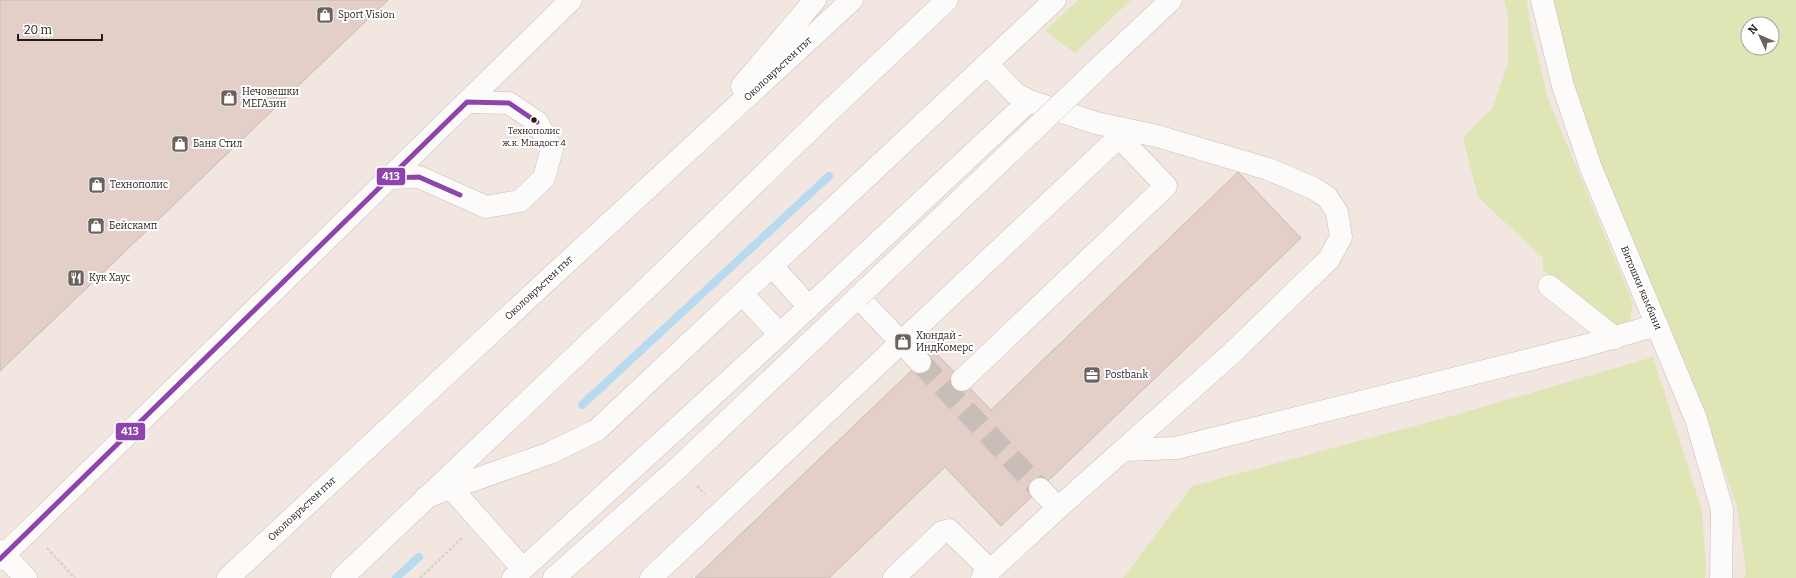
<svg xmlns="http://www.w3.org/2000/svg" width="1796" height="578" viewBox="0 0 1796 578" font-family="Bitter,serif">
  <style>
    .green { fill: #dfe5b4; fill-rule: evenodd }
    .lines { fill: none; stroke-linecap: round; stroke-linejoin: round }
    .stream { stroke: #b7daf0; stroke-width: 8 }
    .building { fill: #e3cec8; stroke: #c5bbb7 }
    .minor-tunnel { stroke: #c9bdb8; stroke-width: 22; stroke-dasharray: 22 11; stroke-linecap: butt }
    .minor-casing { stroke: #c8beba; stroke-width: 23 }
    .highway-casing { stroke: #c8beba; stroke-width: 23 }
    .path { stroke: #d5d2d0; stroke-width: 2.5; stroke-dasharray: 3 2; stroke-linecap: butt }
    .minor { stroke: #fdfbfa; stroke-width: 22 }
    .highway { stroke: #fdfbfa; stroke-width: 22 }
    .minor-bridge-casing { stroke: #c8beba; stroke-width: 23; stroke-linecap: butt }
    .minor-bridge { stroke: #fdfbfa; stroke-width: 22 }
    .bus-1-casing { stroke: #fff; stroke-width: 8 }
    .bus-1 { stroke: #8e44ad; stroke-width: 5 }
    .bus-dot { fill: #231b18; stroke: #fff; stroke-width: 1.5 }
    .labels { text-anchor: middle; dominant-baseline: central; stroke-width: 4; stroke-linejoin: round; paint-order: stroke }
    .bus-label { font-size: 9px; fill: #231b18; stroke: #fff }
    .poi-label { font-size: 10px; fill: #231b18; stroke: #fff; text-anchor: start }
    .street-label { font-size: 10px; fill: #231b18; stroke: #fff }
    .line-badge { stroke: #fff; stroke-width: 1.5 }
    .badge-label { font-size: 11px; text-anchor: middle; font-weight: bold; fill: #fff }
  </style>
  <rect width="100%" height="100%" fill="#f2e6e0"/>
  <path class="green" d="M1078 0H1131L1075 53 1045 31Z
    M1504 0H1527L1530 22 1548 99 1633 303 1630 320 1619 330 1553 279 1543 269V258L1478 197 1463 138 1493 107 1508 63V16Z
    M1553 0H1796V578H1744L1746 572 1737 507 1707 420 1601 171 1572 88ZM1748 24H1772V48H1748Z
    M1653 357 1702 511 1706 571 1705 578H1123L1192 486 1459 414Z"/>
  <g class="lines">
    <path class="stream" d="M582 405 829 176
      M396 578 419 557"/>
  </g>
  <path class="building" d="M0 0H388L0 371Z
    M1238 172 1301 238 1001 526 945 467 829 578H695L933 350 991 410Z"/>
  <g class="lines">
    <path class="minor-tunnel" d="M920 362 1040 489"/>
    <defs>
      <path id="minor" d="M1542 0 1563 86 1591 168 1696 419 1722 509 1721 578
        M1104 63 1171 0
        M389 178 419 177 486 207 520 201 544 178 552 149 537 122 509 103 467 102
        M772 266 809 307
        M1549 286 1615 338
        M742 294 780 334
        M1124 450 1176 448 1584 346 1657 325
        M451 488 523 569
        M1040 489 1058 508
        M426 497 550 453 597 430 1055 0
        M0 551 26 578
        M0 559 571 0
        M513 578 780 334 1029 101
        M554 578 679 467 858 297 920 362
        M651 578 1119 137 1166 186 962 380
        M894 578 942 532 949 530 990 570
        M982 578 1058 508 1231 354 1329 259 1341 237 1337 212 1327 197 1313 188 1268 169 1157 136 1096 123 1029 101 1016 94 987 64"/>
      <path id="highway" d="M742 86 815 0
        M228 578 538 289 852 0
        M342 578 644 291 823 117 947 0"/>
    </defs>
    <use href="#minor" class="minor-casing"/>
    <use href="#highway" class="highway-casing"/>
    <path class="path" d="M697 486 705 494
      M47 548 75 578
      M420 578 462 538"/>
    <use href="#minor" class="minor"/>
    <use href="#highway" class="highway"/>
    <defs>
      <path id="minor-bridge" d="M858 297 1104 63"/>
    </defs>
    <use href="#minor-bridge" class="minor-bridge-casing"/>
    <use href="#minor-bridge" class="minor-bridge"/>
    <defs>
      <path id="bus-1" d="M372 195 389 178 419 177 460 195
        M0 559 467 102 509 103 537 122"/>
    </defs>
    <use href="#bus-1" class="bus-1-casing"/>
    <use href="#bus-1" class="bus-1"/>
  </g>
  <defs>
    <symbol id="shop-square" viewBox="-11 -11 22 22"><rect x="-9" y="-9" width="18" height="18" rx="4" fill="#6b625e" stroke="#fff"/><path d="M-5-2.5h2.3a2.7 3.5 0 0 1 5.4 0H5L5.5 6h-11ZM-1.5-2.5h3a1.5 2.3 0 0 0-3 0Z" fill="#fff"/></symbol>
    <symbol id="restaurant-square" viewBox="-11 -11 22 22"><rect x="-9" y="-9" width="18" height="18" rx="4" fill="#6b625e" stroke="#fff"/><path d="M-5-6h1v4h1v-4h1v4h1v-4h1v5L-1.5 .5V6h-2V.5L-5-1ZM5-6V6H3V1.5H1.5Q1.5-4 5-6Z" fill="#fff"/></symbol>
    <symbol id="office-square" viewBox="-11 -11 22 22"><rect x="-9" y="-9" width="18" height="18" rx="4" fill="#6b625e" stroke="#fff"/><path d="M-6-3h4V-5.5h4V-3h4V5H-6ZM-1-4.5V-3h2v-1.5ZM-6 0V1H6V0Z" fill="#fff"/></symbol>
  </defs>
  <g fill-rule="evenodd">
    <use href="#shop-square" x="315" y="5" width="20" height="20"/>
    <use href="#shop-square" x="219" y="88" width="20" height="20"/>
    <use href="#shop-square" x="170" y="134" width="20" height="20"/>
    <use href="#shop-square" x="87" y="175" width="20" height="20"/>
    <use href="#shop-square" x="86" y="216" width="20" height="20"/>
    <use href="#restaurant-square" x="66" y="268" width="20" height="20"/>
    <use href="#shop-square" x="893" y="332" width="20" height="20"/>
    <use href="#office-square" x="1082" y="365" width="20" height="20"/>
  </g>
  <circle class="bus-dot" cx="534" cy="120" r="3.5"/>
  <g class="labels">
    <g class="bus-label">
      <text x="534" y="131">Технополис<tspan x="534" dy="12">ж.к. Младост 4</tspan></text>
    </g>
    <g class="poi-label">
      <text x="338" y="15">Sport Vision</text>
      <text x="242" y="92">Нечовешки<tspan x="242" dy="12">МЕГАзин</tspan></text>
      <text x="193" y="144">Баня Стил</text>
      <text x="110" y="185">Технополис</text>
      <text x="109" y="226">Бейскамп</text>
      <text x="89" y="278">Кук Хаус</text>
      <text x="916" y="336">Хюндай -<tspan x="916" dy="12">ИндКомерс</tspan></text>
      <text x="1105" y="375">Postbank</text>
    </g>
    <g class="street-label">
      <text transform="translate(778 69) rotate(-43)">Околовръстен път</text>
      <text transform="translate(539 288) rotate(-43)">Околовръстен път</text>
      <text transform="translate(1641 288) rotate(67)">Витошки камбани</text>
      <text transform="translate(302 509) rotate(-43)">Околовръстен път</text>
    </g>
  </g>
  <g class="line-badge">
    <rect x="376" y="167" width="30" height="19" rx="4" fill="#8e44ad"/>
    <rect x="115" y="422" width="31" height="19" rx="4" fill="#8e44ad"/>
  </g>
  <g class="badge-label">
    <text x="391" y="180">413</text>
    <text x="130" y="435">413</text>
  </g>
  <g transform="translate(1760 36) rotate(314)"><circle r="19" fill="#ffffff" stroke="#a7a4a3"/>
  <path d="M0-3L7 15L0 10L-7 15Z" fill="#6b625e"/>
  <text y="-6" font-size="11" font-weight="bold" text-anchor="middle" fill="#231b18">N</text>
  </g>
  <path d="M18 34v6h84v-6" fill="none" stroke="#231b18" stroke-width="2"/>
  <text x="24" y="34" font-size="12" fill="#231b18" stroke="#ffffff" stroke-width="3" paint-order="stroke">20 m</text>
</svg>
